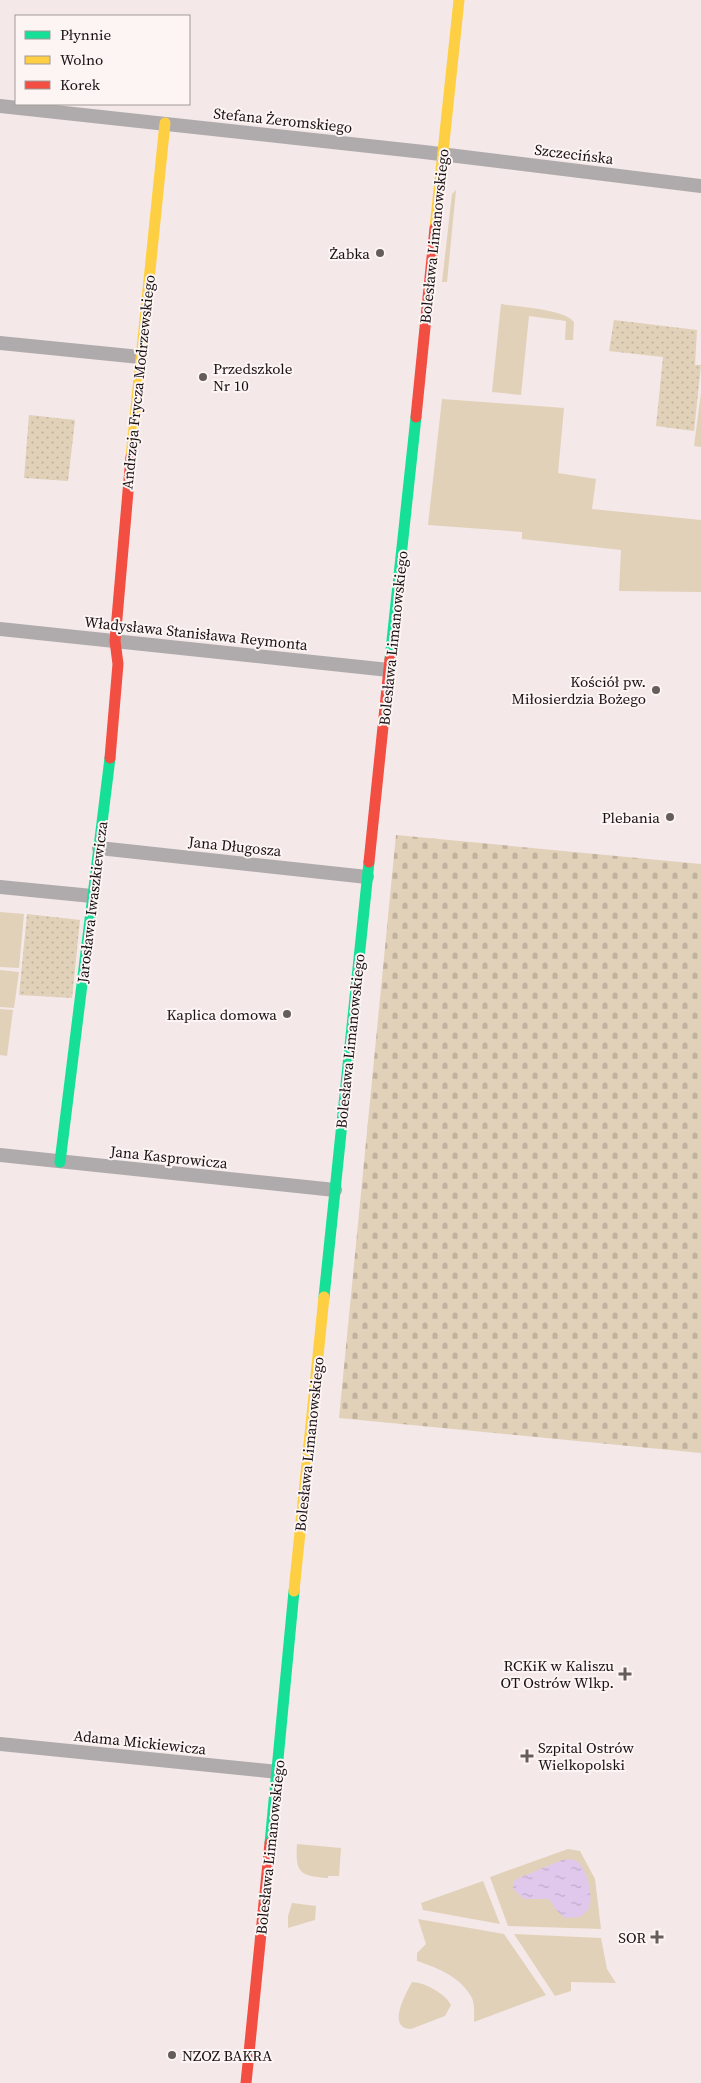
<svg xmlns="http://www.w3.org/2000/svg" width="701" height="2083" viewBox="0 0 701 2083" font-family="'Source Serif 4',serif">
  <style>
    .green { fill: #e1d1b9 }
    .cemetery { fill: url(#cemetery-stones) }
    .park { fill: url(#park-dots) }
    .water { fill: url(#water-ripples) }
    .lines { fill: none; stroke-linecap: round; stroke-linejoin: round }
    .street { stroke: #afabac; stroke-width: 14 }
    .fast { stroke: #16e098; stroke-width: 11 }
    .slow { stroke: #ffcf43; stroke-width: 11 }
    .jam { stroke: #f24e42; stroke-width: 11 }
    .poi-dot { fill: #655c5c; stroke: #fdf4f4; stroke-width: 2 }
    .labels { text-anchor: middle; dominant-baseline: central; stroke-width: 4; stroke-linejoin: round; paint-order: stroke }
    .street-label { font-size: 15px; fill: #181111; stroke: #fdf4f4 }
    .poi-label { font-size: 15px; fill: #181111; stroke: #fdf4f4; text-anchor: end }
  </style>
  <defs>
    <pattern id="cemetery-stones" width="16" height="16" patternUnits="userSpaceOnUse" patternTransform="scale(1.25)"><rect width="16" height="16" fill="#e1d1b9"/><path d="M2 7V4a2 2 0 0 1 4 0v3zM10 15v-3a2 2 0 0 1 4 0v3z" fill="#c0b29e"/></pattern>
    <pattern id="park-dots" width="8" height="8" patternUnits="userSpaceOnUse" patternTransform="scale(1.25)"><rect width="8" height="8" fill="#e1d1b9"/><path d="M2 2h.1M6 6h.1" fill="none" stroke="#c0b29e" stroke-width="1.8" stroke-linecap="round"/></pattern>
    <pattern id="water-ripples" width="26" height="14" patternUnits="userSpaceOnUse" patternTransform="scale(1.25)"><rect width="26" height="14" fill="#e0c8ed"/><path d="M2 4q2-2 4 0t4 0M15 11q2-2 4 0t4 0" fill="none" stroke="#bfabca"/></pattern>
  </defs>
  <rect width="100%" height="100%" fill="#f4e8e8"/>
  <path class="green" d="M456 190 447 282H442L452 194Z
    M501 304C518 307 564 309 574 322L573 340H565L566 321 529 316 521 395 492 392Z
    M701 393V447L694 446Z
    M442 399 564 408 558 473 596 479 592 509 701 520V592L619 591 621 550 522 539V532L428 525Z
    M0 912 24 914 19 968 0 967Z
    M0 970 19 972 14 1008 0 1007Z
    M0 1009 13 1010 7 1056 0 1055Z
    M297 1844 341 1848 339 1876H328V1878C300 1876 295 1873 297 1844Z
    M568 1849 580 1851 595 1879 601 1929 508 1926 490 1877Z
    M483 1881 500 1924 423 1910 421 1903Z
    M292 1903 316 1906 315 1920 288 1928V1916Z
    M418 1919 504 1934 546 1995 474 2022C474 2015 475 2005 472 1998 461 1977 438 1968 417 1961V1953L426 1944Z
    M514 1934 601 1938 607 1969 616 1983 571 1982V1991L555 1996Z
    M412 1982C424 1982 446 1994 451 2005L445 2016 411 2029C386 2029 406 1993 412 1982Z"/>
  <path class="cemetery" d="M396 835 701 864V1453L339 1418Z"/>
  <path class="park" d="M614 320 697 330 695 365H701L694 431 656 426 663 357 609 351Z
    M29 415 75 420 68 481 24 478Z
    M27 914 80 920 72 998 19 995Z"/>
  <path class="water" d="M562 1860C566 1860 571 1859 574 1860 587 1864 594 1898 589 1908 587 1912 582 1915 580 1917L565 1918 557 1911 549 1899H524L513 1889 514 1881 519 1878Z"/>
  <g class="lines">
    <path class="street" d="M0 106 424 152 701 186
      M0 343 140 357
      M0 629 389 670
      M99 848 367 877
      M0 887 92 896
      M0 1155 335 1190
      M0 1744 278 1772"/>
    <path class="fast" d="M390 659 416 417
      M60 1162 110 758
      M324 1297 369 862
      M270 1843 294 1591"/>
    <path class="slow" d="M435 228 459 0
      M131 457 165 123
      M294 1591 324 1297"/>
    <path class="jam" d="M416 417 435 228
      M110 758 118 664 115 641 131 457
      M369 862 390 659
      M246 2083 270 1843"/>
  </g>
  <g class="poi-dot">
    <circle cx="380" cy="253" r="5"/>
    <circle cx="203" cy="377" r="5"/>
    <circle cx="656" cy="690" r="5"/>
    <circle cx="670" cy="817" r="5"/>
    <circle cx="287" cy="1014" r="5"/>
    <path d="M622.5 1666.5h5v5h5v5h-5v5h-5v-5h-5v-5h5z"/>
    <path d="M524.5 1748.5h5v5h5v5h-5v5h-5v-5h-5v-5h5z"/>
    <path d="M654.5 1929.5h5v5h5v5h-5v5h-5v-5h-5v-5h5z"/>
    <circle cx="172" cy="2055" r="5"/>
  </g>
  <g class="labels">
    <g class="street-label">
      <text transform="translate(283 120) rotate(6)">Stefana Żeromskiego</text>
      <text transform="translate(574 154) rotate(7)">Szczecińska</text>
      <text transform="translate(434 236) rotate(-84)">Bolesława Limanowskiego</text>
      <text transform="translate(138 382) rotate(-84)">Andrzeja Frycza Modrzewskiego</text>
      <text transform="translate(196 633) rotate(6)">Władysława Stanisława Reymonta</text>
      <text transform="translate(393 638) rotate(-84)">Bolesława Limanowskiego</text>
      <text transform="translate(235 846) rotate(6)">Jana Długosza</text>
      <text transform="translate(92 902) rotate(-83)">Jarosława Iwaszkiewicza</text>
      <text transform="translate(350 1041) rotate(-84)">Bolesława Limanowskiego</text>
      <text transform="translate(169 1157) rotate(6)">Jana Kasprowicza</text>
      <text transform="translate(309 1444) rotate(-84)">Bolesława Limanowskiego</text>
      <text transform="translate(140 1742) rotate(6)">Adama Mickiewicza</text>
      <text transform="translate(270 1847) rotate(-84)">Bolesława Limanowskiego</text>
    </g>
    <g class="poi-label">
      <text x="370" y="253">Żabka</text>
      <text x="213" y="368" text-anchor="start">Przedszkole<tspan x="213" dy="17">Nr 10</tspan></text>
      <text x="646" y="681">Kościół pw.<tspan x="646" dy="17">Miłosierdzia Bożego</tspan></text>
      <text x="660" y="817">Plebania</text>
      <text x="277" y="1014">Kaplica domowa</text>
      <text x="614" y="1665">RCKiK w Kaliszu<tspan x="614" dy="17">OT Ostrów Wlkp.</tspan></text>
      <text x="538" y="1747" text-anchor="start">Szpital Ostrów<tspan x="538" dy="17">Wielkopolski</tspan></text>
      <text x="646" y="1937">SOR</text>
      <text x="182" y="2055" text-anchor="start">NZOZ BAKRA</text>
    </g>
  </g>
  <rect x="15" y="15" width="175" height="90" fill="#fdf4f4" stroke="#a19999"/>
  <rect x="25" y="31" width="25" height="8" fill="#16e098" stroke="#a19999"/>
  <text x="60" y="40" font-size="15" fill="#181111">Płynnie</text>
  <rect x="25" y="56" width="25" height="8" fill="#ffcf43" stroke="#a19999"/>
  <text x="60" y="65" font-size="15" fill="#181111">Wolno</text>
  <rect x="25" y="81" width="25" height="8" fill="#f24e42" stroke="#a19999"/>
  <text x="60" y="90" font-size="15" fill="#181111">Korek</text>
</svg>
